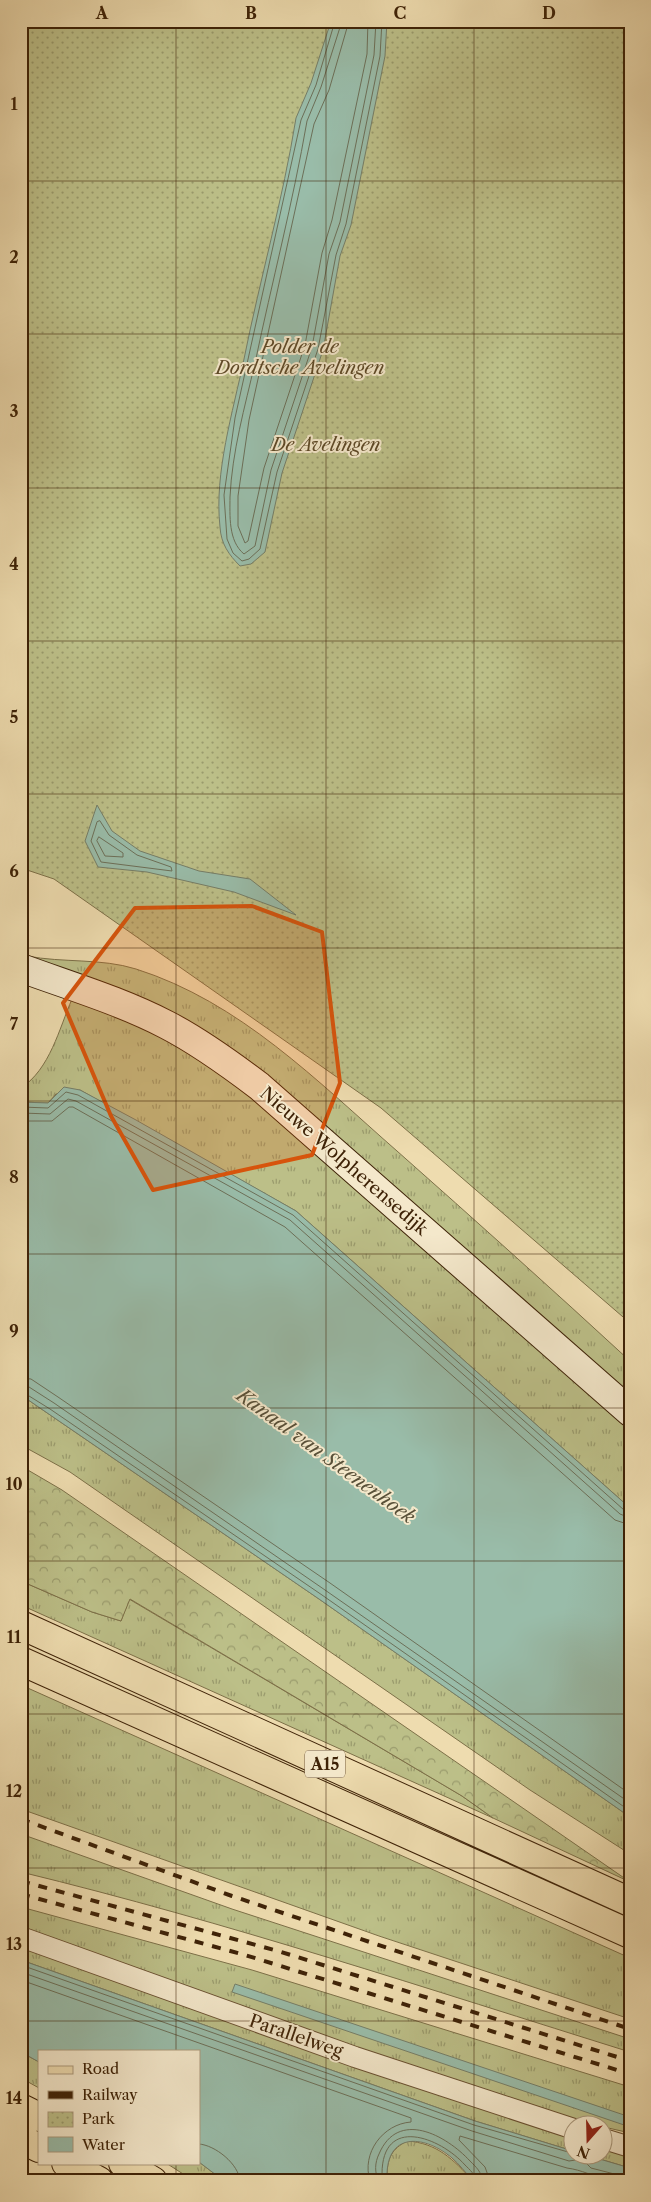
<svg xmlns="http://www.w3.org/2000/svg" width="651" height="2202" viewBox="0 0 651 2202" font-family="'Libre Caslon Text',serif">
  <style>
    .grass { fill: url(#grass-tufts); stroke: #7d7048 }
    .forest { fill: url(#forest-crowns); stroke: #7d7048 }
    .park { fill: url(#park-dots); stroke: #7d7048 }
    .water { fill: #99bca9; stroke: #757e68 }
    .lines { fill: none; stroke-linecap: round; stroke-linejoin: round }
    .shore { stroke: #6c6f58; stroke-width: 1 }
    .street-casing { stroke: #6a5031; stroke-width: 22 }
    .secondary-casing { stroke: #3e2207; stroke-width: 30 }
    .primary-casing { stroke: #3e2207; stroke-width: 30 }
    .highway-casing { stroke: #3e2207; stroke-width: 30 }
    .street { stroke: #f4e8cb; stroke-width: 20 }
    .secondary { stroke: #f4e8cb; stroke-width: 28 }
    .primary { stroke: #eedcaf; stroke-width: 28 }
    .highway { stroke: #eedcaf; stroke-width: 28 }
    .rail { stroke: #3e2207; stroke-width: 4; stroke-dasharray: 9 9; stroke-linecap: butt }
    .marked { fill: #d7540c; fill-opacity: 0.2; stroke: #d7540c; stroke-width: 4; stroke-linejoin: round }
    .grid { fill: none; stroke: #3e2207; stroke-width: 1; stroke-opacity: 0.55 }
    .labels { text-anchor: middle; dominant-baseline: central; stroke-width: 4; stroke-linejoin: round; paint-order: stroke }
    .shield { fill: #f4e8cb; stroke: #755d42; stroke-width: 1 }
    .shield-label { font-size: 16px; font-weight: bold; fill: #3e2207 }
    .park-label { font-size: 18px; font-style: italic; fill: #5e4927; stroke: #f4e8cb }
    .street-label { font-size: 18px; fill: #3e2207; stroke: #f4e8cb }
    .water-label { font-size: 19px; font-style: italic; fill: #595038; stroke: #f4e8cb }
    .neatline { fill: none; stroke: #3e2207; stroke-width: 2 }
    .grid-label { font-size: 16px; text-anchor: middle; font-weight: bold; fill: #3e2207 }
  </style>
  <defs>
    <pattern id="grass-tufts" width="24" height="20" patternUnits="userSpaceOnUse" patternTransform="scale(1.25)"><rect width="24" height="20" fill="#bcbf88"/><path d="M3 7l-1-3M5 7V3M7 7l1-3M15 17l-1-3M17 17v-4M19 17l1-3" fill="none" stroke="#9a9b6d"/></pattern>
    <pattern id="forest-crowns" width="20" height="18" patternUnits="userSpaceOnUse" patternTransform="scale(1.25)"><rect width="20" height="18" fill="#bcbf88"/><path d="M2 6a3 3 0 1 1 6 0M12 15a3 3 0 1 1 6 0" fill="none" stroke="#9a9b6d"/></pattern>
    <pattern id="park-dots" width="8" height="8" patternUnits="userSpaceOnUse" patternTransform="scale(1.25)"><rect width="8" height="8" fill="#bcbf88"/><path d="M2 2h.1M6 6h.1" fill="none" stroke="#9a9b6d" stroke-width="1.8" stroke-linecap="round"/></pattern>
  </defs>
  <rect width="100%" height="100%" fill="#eedcaf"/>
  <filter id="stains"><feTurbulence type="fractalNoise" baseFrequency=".004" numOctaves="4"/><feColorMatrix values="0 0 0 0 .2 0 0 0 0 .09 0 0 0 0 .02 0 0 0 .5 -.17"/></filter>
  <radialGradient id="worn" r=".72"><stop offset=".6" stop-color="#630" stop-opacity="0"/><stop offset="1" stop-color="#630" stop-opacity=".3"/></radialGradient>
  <path class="grass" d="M27 956C63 963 101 958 136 969 240 1002 317 1081 397 1151 475 1220 553 1290 630 1361V1397L268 1078Z
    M72 999 159 1032 221 1070 630 1424V1508L296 1211 80 1090 56 1094 48 1103 21 1102V1088C50 1069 59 1029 72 999Z
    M21 1395 319 1599 630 1817V1854L530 1790 70 1472 21 1445Z
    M21 1581 92 1612 121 1621 129 1599 462 1796 493 1818 21 1605Z
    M21 1685 630 1958V2019L379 1936 21 1809Z
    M21 1834 232 1909 630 2039V2052C428 1989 227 1922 21 1872Z
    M21 1907 252 1970 630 2087V2133L604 2127V2124H590L240 2009 21 1928Z
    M21 1946 573 2135V2151L475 2121 21 1960Z
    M21 2052 39 2062V2088L21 2078Z
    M407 2141C437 2143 453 2159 473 2181H395L387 2173C388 2157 392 2149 407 2141Z
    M604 2144 630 2153V2168L586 2155 604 2154Z
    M199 2162 224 2181H194L166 2163Z"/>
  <path class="forest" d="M21 1466 62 1490 630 1882 493 1818 462 1796 130 1599 121 1621 92 1612 21 1581Z"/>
  <path class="park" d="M21 21H630V1323L381 1108 54 879 21 868Z"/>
  <path class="water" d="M331 21H387L385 56 351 225 340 256 323 350 282 473 265 552 251 564 240 566C229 555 221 544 220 527 214 473 233 412 244 359 260 279 283 199 296 118L311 83Z
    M97 805 112 831 140 851 199 871 250 879 296 915 234 892 147 872 98 867 85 841Z
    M64 1087 80 1090 136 1120 296 1211 630 1508V1817L319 1599 21 1395V1102L48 1103Z
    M21 1960 475 2121 573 2151 574 2154 586 2155 630 2168V2181H473C466 2173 459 2164 452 2158 426 2136 389 2131 387 2173L395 2181H224L199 2162V2051H39V2062L21 2052Z
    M235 1984 630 2117V2127L232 1992Z"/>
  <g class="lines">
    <path class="shore" d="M335 21 316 85 301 120 235 418 224 495 227 539 233 553 242 561 249 559 260 549 277 472 318 349 336 255 346 224 380 56 382 21
      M342 21 321 87 307 121C293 202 272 282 255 363 245 406 232 452 230 497 230 515 228 541 244 554L255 546 271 470 312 347 329 254 340 222 374 55 376 21
      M349 21 329 90 314 124 249 420 238 496V526L245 543 248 541 264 468 305 345 322 253 332 220 367 54 368 21
      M100 821 109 835 137 855 171 867 172 871 101 862 91 841 97 822Z
      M99 837 123 853V857L105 856 97 841Z
      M21 1107 48 1108 66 1092 78 1095 293 1215 624 1510 630 1511
      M21 1113 50 1114 68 1099 76 1101 290 1220 620 1514 630 1518
      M21 1121H52L69 1107H73L285 1227 615 1520 630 1525
      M21 1378 31 1379 58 1397 330 1583 630 1794
      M21 1385 29 1387 54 1403 325 1590 630 1803
      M21 1391 50 1409 322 1595 630 1811
      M21 1965 474 2125 575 2154
      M21 1972 472 2131 569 2161 582 2159 591 2168 630 2178
      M21 1980 411 2118V2122C383 2124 361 2153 370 2181
      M199 2144C215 2145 239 2164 240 2181
      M379 2181C374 2173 375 2162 379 2154 398 2109 446 2135 470 2161 476 2167 482 2172 482 2181
      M387 2181 382 2174C382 2115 440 2137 465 2165 470 2170 475 2174 476 2181
      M490 2181 485 2167 459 2140 460 2136 567 2168C582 2170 593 2176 608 2181"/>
    <defs>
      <path id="street" d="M21 1937 355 2057 574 2129
        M604 2139 630 2147"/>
      <path id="secondary" d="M21 968C70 986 121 1001 167 1025 200 1042 230 1064 259 1086L630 1412"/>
      <path id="primary" d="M21 2108 39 2117
        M21 2139 39 2148
        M66 2163 99 2181
        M123 2163 153 2181"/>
      <path id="highway" d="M21 1625 630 1902
        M21 1661 630 1934"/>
    </defs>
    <use href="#street" class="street-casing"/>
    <use href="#secondary" class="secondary-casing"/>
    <use href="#primary" class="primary-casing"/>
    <use href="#highway" class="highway-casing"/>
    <use href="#street" class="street"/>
    <use href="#secondary" class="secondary"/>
    <use href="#primary" class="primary"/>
    <use href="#highway" class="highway"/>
    <path class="rail" d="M21 1819 232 1896 630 2029
      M21 1881 278 1951 630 2061
      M21 1894 245 1955 630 2074"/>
  </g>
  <path class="marked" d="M252 906 322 932 340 1083 312 1155 153 1190 111 1116 63 1003 135 908Z"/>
  <path class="grid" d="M176 21V2051M326 21V2181M474 21V2181M21 181H630M21 334H630M21 488H630M21 641H630M21 794H630M21 948H630M21 1101H630M21 1254H630M21 1408H630M21 1561H630M21 1714H630M21 1868H630M21 2021H630M176 2163V2181"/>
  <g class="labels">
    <rect class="shield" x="305" y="1750.5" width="40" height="27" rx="4"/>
    <g class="shield-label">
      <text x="325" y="1764">A15</text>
    </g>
    <g class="park-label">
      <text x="300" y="347">Polder de<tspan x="300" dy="21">Dordtsche Avelingen</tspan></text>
      <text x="326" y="445">De Avelingen</text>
    </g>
    <g class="street-label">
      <text transform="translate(344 1161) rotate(41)">Nieuwe Wolpherensedijk</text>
      <text transform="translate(296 2036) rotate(19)">Parallelweg</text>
    </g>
    <g class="water-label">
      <text transform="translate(326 1456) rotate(36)">Kanaal van Steenenhoek</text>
    </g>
  </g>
  <rect width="651" height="2202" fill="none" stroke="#eedcaf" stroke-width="55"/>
  <rect x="38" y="2050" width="162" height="115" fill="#f4e8cb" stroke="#ab997d"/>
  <rect x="48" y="2066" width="25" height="8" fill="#eedcaf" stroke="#ab997d"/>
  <text x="82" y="2074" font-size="15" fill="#3e2207">Road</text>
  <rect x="48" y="2091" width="25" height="8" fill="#3e2207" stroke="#ab997d"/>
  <text x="82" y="2100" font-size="15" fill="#3e2207">Railway</text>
  <rect x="48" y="2112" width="25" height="15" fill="url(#park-dots)" stroke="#ab997d"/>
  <text x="82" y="2124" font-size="15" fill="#3e2207">Park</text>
  <rect x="48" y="2137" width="25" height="15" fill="#99bca9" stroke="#ab997d"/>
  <text x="82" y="2150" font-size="15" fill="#3e2207">Water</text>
  <g transform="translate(588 2140) rotate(200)"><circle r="24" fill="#f4e8cb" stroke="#ab997d"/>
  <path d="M0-4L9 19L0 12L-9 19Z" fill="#8f2418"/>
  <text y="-8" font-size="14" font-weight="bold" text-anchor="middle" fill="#3e2207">N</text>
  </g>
  <rect x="28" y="28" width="596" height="2146" class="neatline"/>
  <g class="grid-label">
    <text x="102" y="19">A</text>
    <text x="251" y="19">B</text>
    <text x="400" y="19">C</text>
    <text x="549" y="19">D</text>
    <text x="14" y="110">1</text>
    <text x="14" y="263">2</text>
    <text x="14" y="417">3</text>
    <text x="14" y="570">4</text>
    <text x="14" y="723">5</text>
    <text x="14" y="877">6</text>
    <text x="14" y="1030">7</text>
    <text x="14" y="1183">8</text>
    <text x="14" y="1337">9</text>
    <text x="14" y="1490">10</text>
    <text x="14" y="1643">11</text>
    <text x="14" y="1797">12</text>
    <text x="14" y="1950">13</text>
    <text x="14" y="2104">14</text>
  </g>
  <rect width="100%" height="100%" filter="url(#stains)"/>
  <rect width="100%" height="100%" fill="url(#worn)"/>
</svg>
